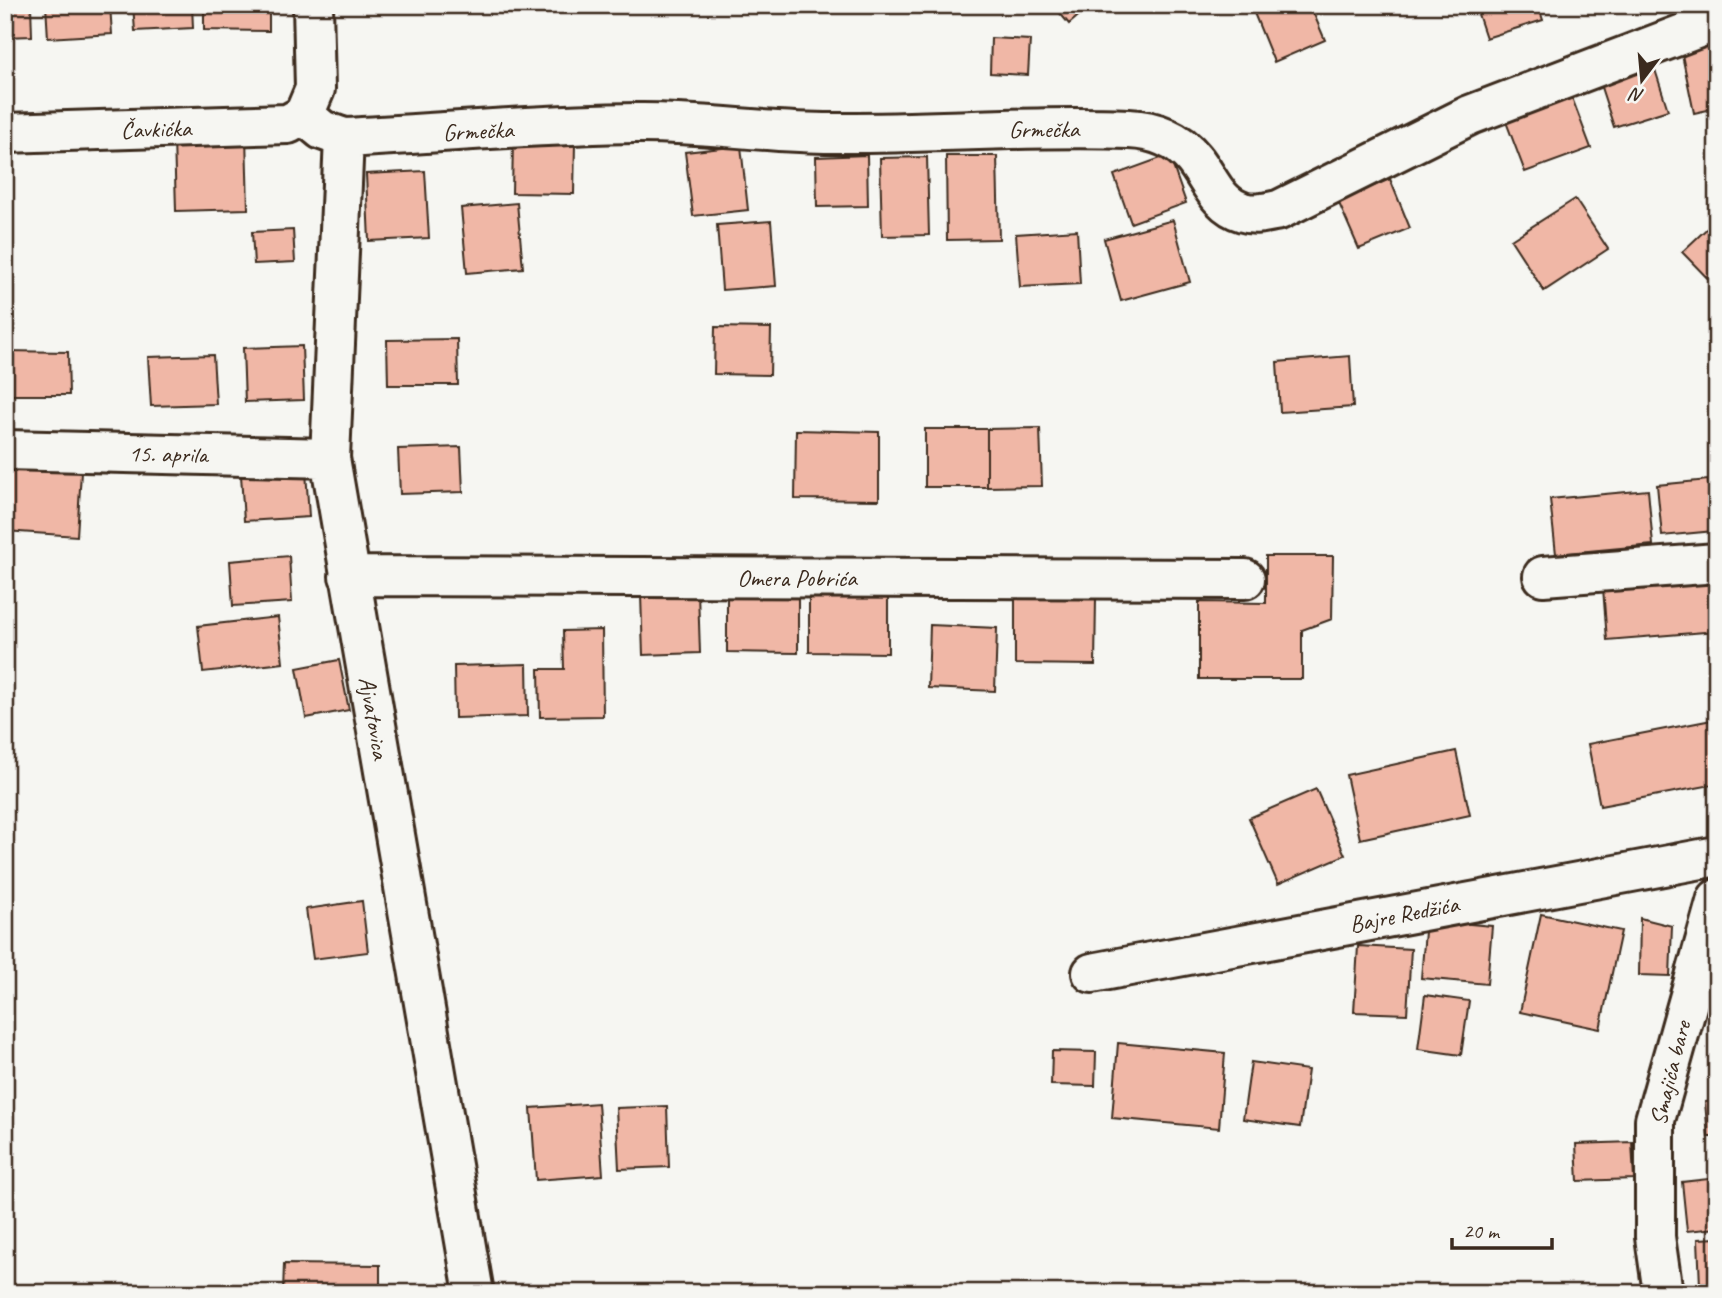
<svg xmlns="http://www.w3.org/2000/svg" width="1722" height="1298" viewBox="0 0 1722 1298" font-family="Caveat,sans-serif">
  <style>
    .building { fill: #f0b7a6; stroke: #3b2a1e; stroke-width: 2 }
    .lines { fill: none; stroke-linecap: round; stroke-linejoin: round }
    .minor-casing { stroke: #3b2a1e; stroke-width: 44 }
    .minor { stroke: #f6f6f2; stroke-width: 38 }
    .labels { text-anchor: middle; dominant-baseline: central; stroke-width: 6; stroke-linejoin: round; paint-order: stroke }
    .street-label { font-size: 24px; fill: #3b2a1e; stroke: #f6f6f2 }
  </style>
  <rect width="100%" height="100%" fill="#f6f6f2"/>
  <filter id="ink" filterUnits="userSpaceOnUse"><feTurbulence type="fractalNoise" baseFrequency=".0143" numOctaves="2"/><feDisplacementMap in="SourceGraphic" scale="14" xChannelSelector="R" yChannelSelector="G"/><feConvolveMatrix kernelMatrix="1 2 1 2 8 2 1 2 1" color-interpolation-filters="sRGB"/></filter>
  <g filter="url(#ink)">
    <path class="building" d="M5 5H31L32 36 5 37Z
      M46 5H110L112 34 48 38Z
      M133 5H192L193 28 135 31Z
      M204 5H269V31L204 30Z
      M1053 5H1091L1069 24Z
      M1271 5H1310L1325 40 1274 62 1254 13Z
      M1475 5H1538L1543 20 1486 38Z
      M991 38 1030 40 1028 75 990 73Z
      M1717 43V108L1694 113 1681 50Z
      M1650 54 1668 110 1614 127 1596 72Z
      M1568 87 1591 148 1525 172 1502 111Z
      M246 136 248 209 176 211 174 138Z
      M513 142 575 143 574 194 512 193Z
      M741 146 748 210 693 216 685 152Z
      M867 155 868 206 817 207 816 157Z
      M1169 155 1186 203 1131 223 1114 175Z
      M946 156H997L999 239 947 240Z
      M927 157 929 235 882 236 880 158Z
      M425 171 429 238 369 241 366 174Z
      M1390 179 1410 228 1359 249 1338 201Z
      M1575 199 1608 249 1544 291 1511 240Z
      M517 203 523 268 467 273 461 208Z
      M1717 219V288L1682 252Z
      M1173 220 1190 282 1121 301 1104 239Z
      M771 221 776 286 722 290 717 225Z
      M293 230 295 262 254 264 252 232Z
      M1077 230 1080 284 1020 287 1016 234Z
      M715 327 771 328 770 375 714 374Z
      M457 339 458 385H388L387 340Z
      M302 346 304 400 245 402 243 348Z
      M5 351 68 352 69 395H5Z
      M213 355 216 404 151 406 148 357Z
      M1350 356 1353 407 1280 412 1277 362Z
      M1040 428 1042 486 987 487V429Z
      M925 429H987V487H925Z
      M796 430 879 432V500L795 499Z
      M461 447 463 492 400 494 398 449Z
      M5 466 81 472 77 536 5 531Z
      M306 471 309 517 244 521 241 475Z
      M1708 480 1714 531 1662 536 1657 485Z
      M1648 490 1653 545 1556 554 1550 499Z
      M289 556 292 602 233 606 230 561Z
      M1266 556H1333L1332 619 1302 630V679H1199V602L1266 603Z
      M1717 579V631L1607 640 1603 588Z
      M698 592 700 653 643 655 641 595Z
      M727 596 798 597V653L727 652Z
      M809 597 888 598V653L809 652Z
      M1015 597 1096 598 1095 665 1015 664Z
      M278 617 283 663 203 672 198 626Z
      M930 625 997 628 995 691 928 688Z
      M602 630 603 716 540 717 539 669H564L563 631Z
      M339 660 349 710 306 718 297 668Z
      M527 664 528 716 455 718 454 666Z
      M1717 719V784L1600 806 1588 744Z
      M1456 751 1470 815 1360 839 1346 775Z
      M1316 789 1345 855 1278 884 1249 818Z
      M362 901 368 952 313 959 306 909Z
      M1541 914 1621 931 1600 1029 1520 1012Z
      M1640 918 1672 926 1670 976 1639 975Z
      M1426 920 1492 926 1487 984 1421 978Z
      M1358 946 1411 949 1407 1014 1354 1012Z
      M1425 995 1469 1001 1461 1055 1418 1049Z
      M1118 1043 1225 1053 1219 1128 1112 1118Z
      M1052 1051 1096 1052 1095 1086 1051 1085Z
      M1251 1062 1308 1070 1300 1127 1243 1119Z
      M1717 1101V1137H1708L1705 1102Z
      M598 1103 603 1175 536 1180 531 1108Z
      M667 1106 669 1167 619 1169 616 1108Z
      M1632 1142 1634 1179 1578 1181 1576 1144Z
      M1717 1178V1228L1687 1231 1682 1182Z
      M1717 1238V1285L1700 1286 1698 1239Z
      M284 1264 380 1265V1293H283Z"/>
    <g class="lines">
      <defs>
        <path id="minor" d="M304 115 322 130 344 138C441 133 539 124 636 123 701 122 766 133 832 133 931 134 1030 125 1129 129 1154 130 1178 139 1194 159 1209 177 1217 205 1243 212 1255 216 1268 212 1279 210L1470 115 1717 21
          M304 115 315 89 313 5
          M5 133 288 124 304 115
          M344 138 330 458 474 1293
          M5 450 330 458
          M349 576 1245 579
          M1543 576 1717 563
          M1092 973 1717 856
          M1663 1293 1655 1237V1120L1717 899"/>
      </defs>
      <use href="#minor" class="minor-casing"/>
      <use href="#minor" class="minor"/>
    </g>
  </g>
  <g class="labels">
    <g class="street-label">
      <text transform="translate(156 129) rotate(-2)">Čavkićka</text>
      <text x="1044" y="129">Grmečka</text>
      <text transform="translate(478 131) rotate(-3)">Grmečka</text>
      <text transform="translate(168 454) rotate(1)">15. aprila</text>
      <text x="797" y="578">Omera Pobrića</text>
      <text transform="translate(374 718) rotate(80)">Ajvatovica</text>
      <text transform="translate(1404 914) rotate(-11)">Bajre Redžića</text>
      <text transform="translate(1670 1073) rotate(-76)">Smajića bare</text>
    </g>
  </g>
  <rect width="1722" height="1298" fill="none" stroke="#f6f6f2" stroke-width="28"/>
  <rect x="14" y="14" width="1694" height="1270" fill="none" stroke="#3b2a1e" stroke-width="2.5" filter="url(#ink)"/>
  <g transform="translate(1642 80) rotate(196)" stroke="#f6f6f2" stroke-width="5" paint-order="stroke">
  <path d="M0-5L12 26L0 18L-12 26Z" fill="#3b2a1e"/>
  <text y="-10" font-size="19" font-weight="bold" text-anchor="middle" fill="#3b2a1e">N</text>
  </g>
  <path d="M1452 1238v10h100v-10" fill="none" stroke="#3b2a1e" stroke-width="3.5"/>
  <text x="1463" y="1238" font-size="21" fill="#3b2a1e" stroke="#f6f6f2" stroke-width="5" paint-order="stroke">20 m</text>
</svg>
